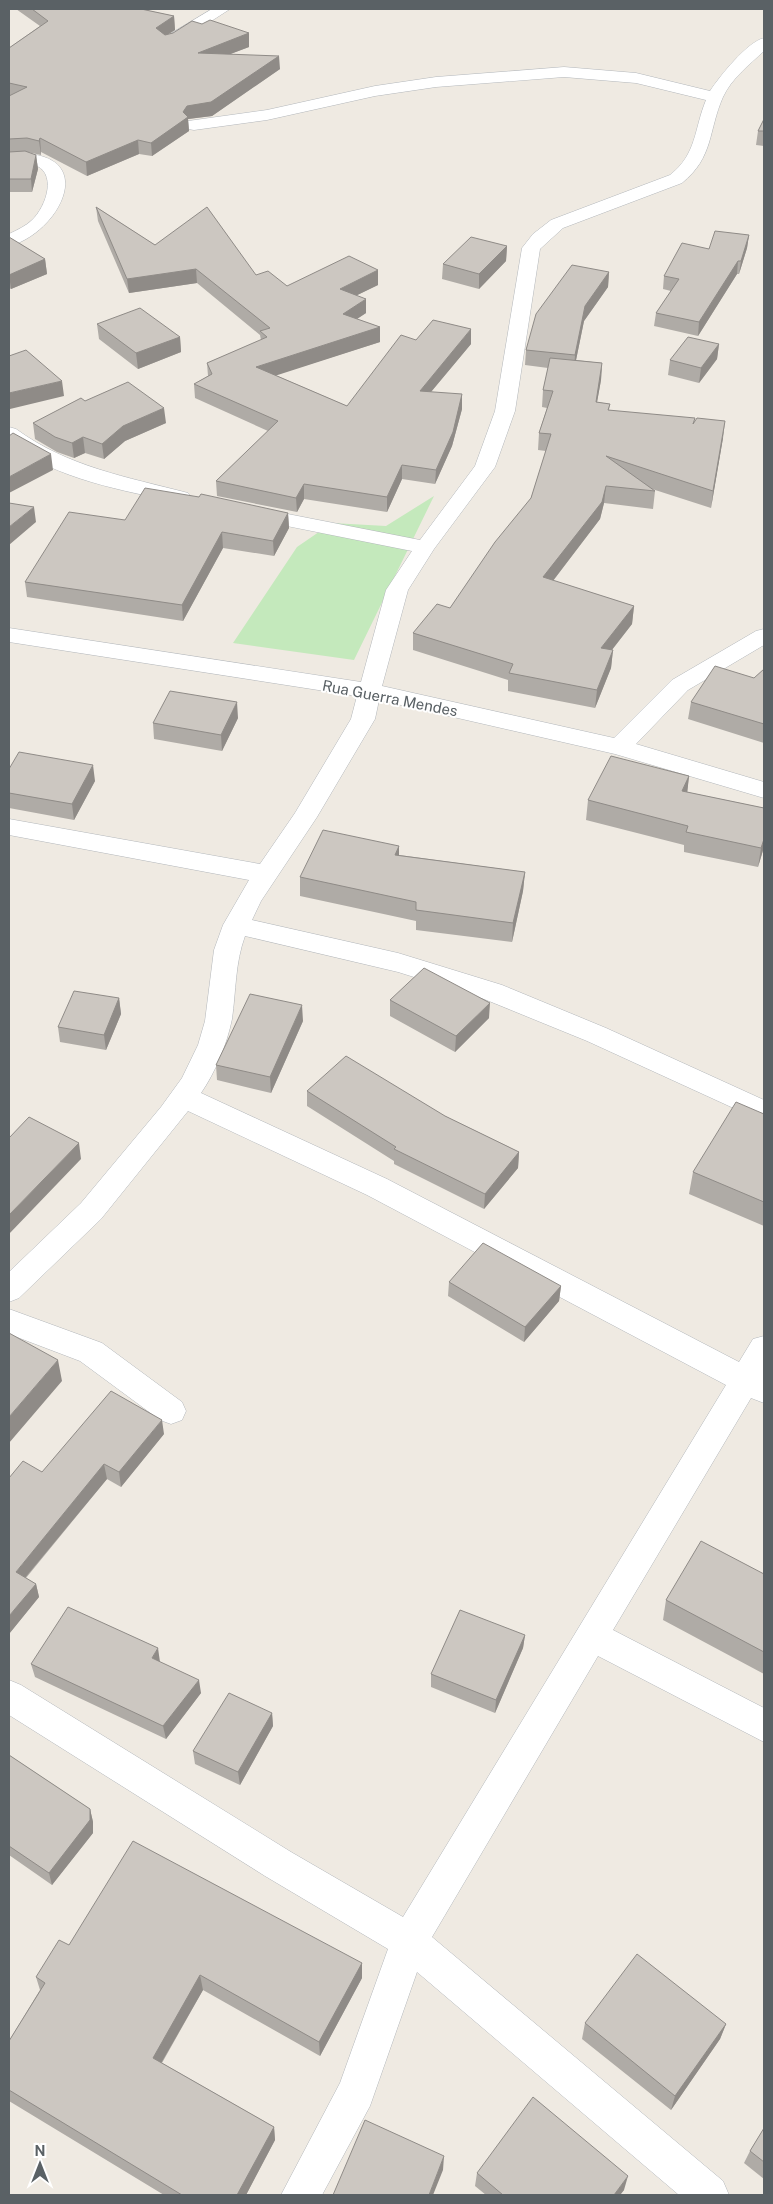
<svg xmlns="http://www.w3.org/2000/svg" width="773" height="2204" viewBox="0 0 773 2204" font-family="'Public Sans',sans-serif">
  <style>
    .green { fill: #c4e9bc }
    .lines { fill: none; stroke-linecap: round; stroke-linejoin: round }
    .minor-casing { stroke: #b3b7bb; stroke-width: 1 }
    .minor { fill: #fff; fill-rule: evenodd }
    .wall { fill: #afaba6 }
    .shaded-wall { fill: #8f8b87 }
    .building { fill: #ccc7c1; stroke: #8f8b87 }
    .labels { text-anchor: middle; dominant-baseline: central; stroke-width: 4; stroke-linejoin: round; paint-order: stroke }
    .street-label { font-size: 15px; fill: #5a6165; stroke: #fff }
  </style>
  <rect width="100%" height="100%" fill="#efeae2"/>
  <path class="green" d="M434 496 354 660 233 643 297 547 332 523 386 526Z"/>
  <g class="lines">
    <defs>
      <path id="minor" d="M212 9H230L174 45H162L160 42 162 39Z
        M764 38V51C750 64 731 79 723 97 708 131 714 157 682 183L563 228 540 249 515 411 495 467 434 549 408 590 382 686 614 738 672 680 756 631 764 629V645L688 690 636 744 764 782V798L615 754 379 700 375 719 317 817 261 901 252 920 398 953 502 985 606 1028 764 1100V1122L587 1041 484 999 398 972 245 936C235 963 236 991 232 1019 227 1044 215 1073 201 1093L387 1179 739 1362 753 1339 764 1336V1403L751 1398 613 1630 764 1708V1742L598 1656 432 1937 723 2181 729 2195H679L417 1972 370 2106 322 2195H281L340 2083 388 1949 265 1876 9 1715V1680L21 1685 291 1852 403 1917 726 1385 367 1195 188 1111 101 1219 19 1298 9 1302V1272L81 1203 161 1107 182 1078 198 1045 205 1021 214 950 223 925 249 880 9 835V819L260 864 295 813 351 719 357 696 9 642V628L361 682 386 590 412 551 252 519 245 517 241 513 245 509 252 507 420 540 475 466 495 411 522 248 533 234 551 220 670 175C697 154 694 129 706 100L636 83 564 77 436 87 375 96 267 120 194 130 188 129 186 125 188 121 267 110 375 86 436 77 564 67 636 73 710 91C720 76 747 42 764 38Z
        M29 154C97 160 57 234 9 246V234C17 230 26 226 32 220 46 207 59 171 32 164 25 162 16 164 9 165V155Z
        M9 427 16 429C68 467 127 477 188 493L191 497 188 501 181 503C122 490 58 480 9 443Z
        M9 1309 102 1343 182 1402 186 1411 182 1420 171 1424 160 1420 80 1361 9 1334Z"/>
    </defs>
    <use href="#minor" class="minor-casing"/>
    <use href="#minor" class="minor"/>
  </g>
  <path class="wall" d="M16 9H141L174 16 175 30 167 35 202 24 249 33V47L230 54 280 69 212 116 188 119 189 131 152 156 139 154 87 176 41 152V155L27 152 36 155 38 169 32 192H9V96H10H9V48L40 26Z
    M764 119V146L756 145 758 131Z
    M96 207 155 245 256 275 287 286 378 270V285L357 295 366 313 357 319 380 327V342L275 375 347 406 416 340 471 344 431 392 462 409 452 446 435 484 402 479 387 512 304 499 297 512 217 496 216 481 268 431 195 398 194 384 208 376 207 363 261 340 260 335 197 283 129 293 98 221Z
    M749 235 747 248 739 274H737L698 336 654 326 656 313 671 291 663 289 664 276 709 249Z
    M9 237 45 259 47 274 11 289 9 288Z
    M507 246 506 261 479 289 442 279 443 264Z
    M609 272 608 287 584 321 576 360 602 363 601 380 597 402 610 404 609 410 694 422 723 438 711 508 652 489 655 491 653 509 604 503 600 519 553 581 634 606 632 624 612 650H613L611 668 595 708 508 691V680L413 650V633L450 608 531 498 546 451 538 450 539 433 547 408 542 407 543 390 548 368 525 365 526 350Z
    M97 324 180 337 181 352 138 369 99 339Z
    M719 344 717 359 699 383 668 375 670 360Z
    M85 401 166 423 125 441 104 459 85 453 74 458 57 452 35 439 33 423Z
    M199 497 288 513 289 528 274 556 223 548 183 621 27 597 25 582 125 520Z
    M764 669V743L688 719 691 702 754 678Z
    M238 718 222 751 154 739 153 723Z
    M9 769 95 781 74 820 9 808Z
    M689 776 687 792 764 808V847L758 867 684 852V845L586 820 588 800Z
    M399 846V855L525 872 523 891 512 942 416 930V921L300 896V877Z
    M119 998 121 1014 106 1050 60 1042 58 1027Z
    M390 1000 489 1018 455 1052 390 1016Z
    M303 1021 271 1093 217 1080 216 1065Z
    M307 1091 445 1116 519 1152 518 1168 484 1209 394 1164V1161L307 1106Z
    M764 1114V1226L689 1194 693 1172Z
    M449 1282 561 1286 559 1301 524 1342 448 1296Z
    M164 1434 121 1487 107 1479 26 1578 36 1584 39 1597 9 1634 42 1472Z
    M764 1574V1674L663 1620 666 1600Z
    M525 1635 523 1648 495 1713 431 1687V1674Z
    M160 1662 201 1693 166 1739 35 1677 31 1664Z
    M272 1713 273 1726 240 1785 195 1764 193 1751Z
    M9 1755 90 1809 93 1822V1833L52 1885 9 1855Z
    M69 1945 362 1963V1978L320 2056 203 1990 162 2063 274 2127 275 2140 246 2195H164L9 2101V2041L40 1990 36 1977Z
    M585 2023 726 2024 720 2039 671 2110 582 2039Z
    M764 2128V2179L744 2163 750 2151Z
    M477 2173 624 2190 620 2195H486L475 2186Z"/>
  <path class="shaded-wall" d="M174 16 175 30 157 41 156 28Z
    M249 33V47L199 66 198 53Z
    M279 56 280 69 212 116 188 119 189 131 152 156 151 143 187 106Z
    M40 138 41 152V155L39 141Z
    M138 140 139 154 87 176 86 162Z
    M36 155 38 169 32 192 31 179Z
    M749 235 747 248 739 274 741 261Z
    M507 246 506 261 479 289V274Z
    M45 259 47 274 11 289 9 275Z
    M738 261 737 274 698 336 699 322Z
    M196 269 197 283 129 293 127 279Z
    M378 270V285L341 303 340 289Z
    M609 272 608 287 584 321 574 370 575 355 585 306Z
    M366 299V313L343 328V314Z
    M380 327V342L256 382V367Z
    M471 329V344L420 405V391Z
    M180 337 181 352 138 369 136 353Z
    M719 344 717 359 699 383 701 368Z
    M602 363 601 380 594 419 596 402Z
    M62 381 64 396 10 409 9 393Z
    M462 394V409L452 446 435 484 436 470Z
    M164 408 166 423 125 441 104 459 102 444 123 426Z
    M725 421 723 438 711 508 713 491Z
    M83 437 85 453 74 458 72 443Z
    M51 454 53 470 9 493V477Z
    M402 465V479L387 512V497Z
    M304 484V499L297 512 296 498Z
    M606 486 604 503 600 519 542 595 543 577Z
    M34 507 36 522 9 545V527Z
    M288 513 289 528 274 556 273 541Z
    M222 532 223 548 183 621 182 605Z
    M634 606 632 624 600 665 601 648Z
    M613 650 611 668 595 708 597 690Z
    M237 702 238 718 222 751 221 735Z
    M93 765 95 781 74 820 72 804Z
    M689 776 687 795 682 791Z
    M764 839V847L758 867 761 848Z
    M399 846V866L395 855Z
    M525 872 523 891 512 942 513 923Z
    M119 998 121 1014 106 1050 104 1035Z
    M490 1003 489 1018 455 1052 456 1036Z
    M302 1005 303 1021 271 1093 270 1077Z
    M79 1143 81 1159 9 1234V1215Z
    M519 1152 518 1168 484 1209 485 1194Z
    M561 1286 559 1301 524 1342 525 1327Z
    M58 1360 62 1381 9 1443V1417Z
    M162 1420 164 1434 121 1487 119 1472Z
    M104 1464 107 1479 19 1585 16 1572Z
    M36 1584 39 1597 9 1634V1616Z
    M525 1635 523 1648 495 1713 496 1700Z
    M158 1648 160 1662 152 1658Z
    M199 1680 201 1693 166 1739 163 1726Z
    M272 1713 273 1726 240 1785 238 1772Z
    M90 1809 93 1822V1833L52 1885 49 1873Z
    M362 1963V1978L320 2056 319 2042Z
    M200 1975 203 1990 156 2072 153 2058Z
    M726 2024 720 2039 671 2110 675 2096Z
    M274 2127 275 2140 246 2195H237Z
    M444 2156 443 2170 433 2195H429Z
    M628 2176 624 2190 620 2195H614Z"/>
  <path class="building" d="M32 9H141L174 16 156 28 165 35 173 33 192 21 202 24 210 20 249 33 198 53 279 56 211 102 187 106 183 112 188 117 151 143 138 140 86 162 40 138 39 141 27 138 9 139V96L27 87 9 83V48L48 21Z
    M764 119V131H758Z
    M25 151 36 155 31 179H9V152Z
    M96 207 155 245 207 207 256 275 268 271 287 286 349 256 378 270 340 289 366 299 343 314 380 327 256 367 347 406 401 335 416 340 433 320 471 329 420 391 462 394 453 432 436 470 402 465 387 497 304 484 296 498 216 481 278 421 194 384 212 374 207 363 267 337 260 331 270 328 196 269 127 279Z
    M715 231 749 235 741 261H738L699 322 656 313 679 279 664 276 682 243 709 249Z
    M9 237 45 259 9 275Z
    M471 237 507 246 479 274 443 264Z
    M572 265 609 272 585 306 575 355 526 350 536 314Z
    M140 308 180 337 136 353 97 324Z
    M688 337 719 344 701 368 670 360Z
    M26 350 62 381 9 393V356Z
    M550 358 602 363 596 402 610 404 608 410 695 418 693 424 697 418 725 421 713 491 606 456 655 491 606 486 602 502 543 577 634 606 601 648 613 650 597 690 509 673 513 664 413 633 437 604 450 608 495 542 531 498 551 434 539 433 553 391 543 390Z
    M128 382 164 408 123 426 102 444 83 437 72 443 55 437 33 423 81 398 85 401Z
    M13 433 51 454 9 477V436Z
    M145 488 199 497 201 494 288 513 273 541 222 532 182 605 25 582 69 512 125 520Z
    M9 503 34 507 9 527Z
    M715 666 754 678 764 669V724L691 702Z
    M170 691 237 702 221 735 153 723Z
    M19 752 93 765 72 804 9 793V769Z
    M611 756 689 776 682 791 764 808V839L761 848 686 832 688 826 588 800Z
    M323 830 399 846 395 855 525 872 513 923 416 910V902L300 877Z
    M424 968 490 1003 456 1036 390 1000Z
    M74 991 119 998 104 1035 58 1027Z
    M250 994 302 1005 270 1077 216 1065Z
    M346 1056 445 1116 519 1152 485 1194 394 1149 396 1147 307 1091Z
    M736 1102 764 1114V1202L693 1172Z
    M29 1117 79 1143 9 1215V1138Z
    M483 1243 561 1286 525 1327 449 1282Z
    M9 1333 58 1360 9 1417Z
    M111 1391 162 1420 119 1472 104 1464 16 1572 36 1584 9 1616V1478L23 1461 42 1472Z
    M701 1541 764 1574V1652L666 1600Z
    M68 1607 158 1648 152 1658 199 1680 163 1726 31 1664Z
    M460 1610 525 1635 496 1700 431 1674Z
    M229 1693 272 1713 238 1772 193 1751Z
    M9 1755 90 1809V1820L49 1873 9 1846Z
    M133 1841 362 1963 319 2042 200 1975 153 2058 274 2127 237 2195H182L9 2090V2041L45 1983 36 1977 59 1940 69 1945Z
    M637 1954 726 2024 675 2096 585 2023Z
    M533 2097 628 2176 614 2195H503L477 2173Z
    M365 2120 444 2156 429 2195H333Z
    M764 2128V2162L750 2151Z"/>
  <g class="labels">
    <g class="street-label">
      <text transform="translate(390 698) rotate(11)">Rua Guerra Mendes</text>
    </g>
  </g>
  <rect width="773" height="2204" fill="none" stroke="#5a6165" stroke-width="20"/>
  <g transform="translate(40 2164)" stroke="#ffffff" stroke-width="4" paint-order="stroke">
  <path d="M0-4L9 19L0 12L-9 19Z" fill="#5a6165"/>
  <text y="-8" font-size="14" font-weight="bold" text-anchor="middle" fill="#5a6165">N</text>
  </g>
</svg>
